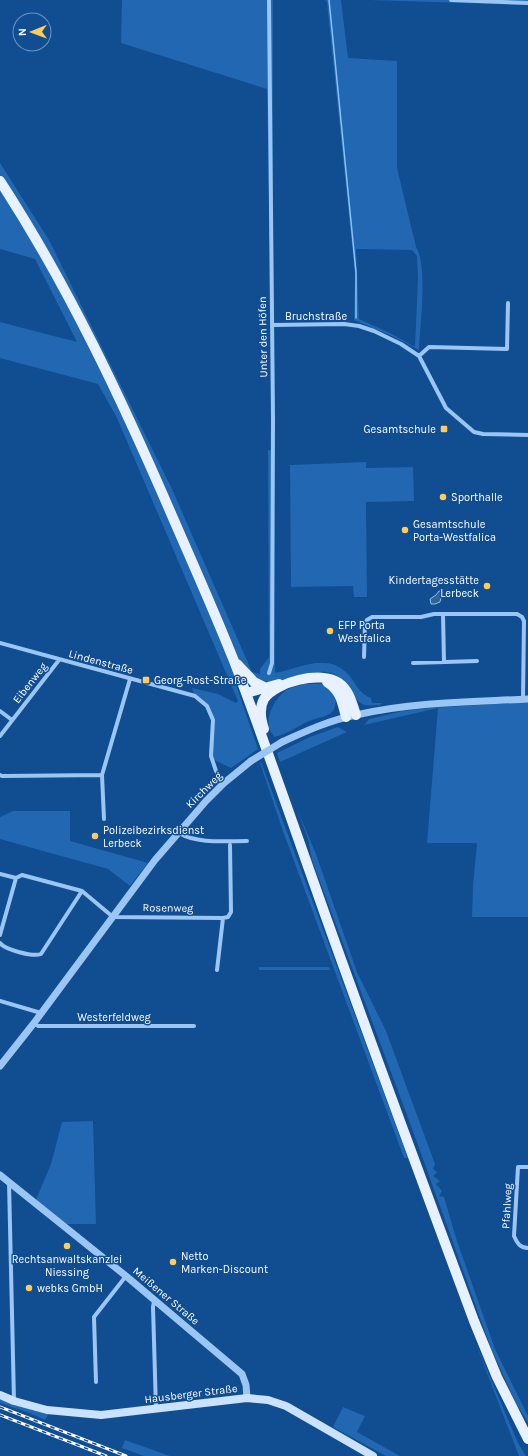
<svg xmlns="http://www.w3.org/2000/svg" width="528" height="1456" viewBox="0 0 528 1456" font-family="Karla,sans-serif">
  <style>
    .green { fill: #2167b1; fill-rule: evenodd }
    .water { fill: #356294; stroke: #8cc1f7 }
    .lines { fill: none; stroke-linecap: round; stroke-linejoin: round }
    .stream { stroke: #8cc1f7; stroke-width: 1.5 }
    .minor { stroke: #9bc6f3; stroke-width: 4 }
    .tertiary { stroke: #9bc6f3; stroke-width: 7 }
    .secondary { stroke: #cae2fd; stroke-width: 8 }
    .primary { stroke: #e7f1ff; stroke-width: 10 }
    .rail-casing { stroke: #fff; stroke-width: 3 }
    .rail { stroke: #104d91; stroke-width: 1.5; stroke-dasharray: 4.5; stroke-linecap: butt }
    .tertiary-bridge { stroke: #9bc6f3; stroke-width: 7 }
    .poi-dot { fill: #ffcb5d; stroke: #104d91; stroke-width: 1.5 }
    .labels { text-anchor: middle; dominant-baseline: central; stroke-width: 3; stroke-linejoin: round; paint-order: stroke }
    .street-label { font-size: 11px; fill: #fff; stroke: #104d91 }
    .poi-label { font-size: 11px; fill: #fff; stroke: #104d91; text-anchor: start }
  </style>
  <rect width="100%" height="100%" fill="#104d91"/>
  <path class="green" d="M122 0H273V201H269L267 89 121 43Z
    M325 0H341L348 58 397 61V168L416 247C428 265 420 327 419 350L392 336 354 320 355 274 327 2ZM356 249 412 250 417 256 418 278 415 346H413L392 334 359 319Z
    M369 0H528V5Z
    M0 163 49 240 172 489 252 672 260 674V669L269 657 268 450 274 451 275 673C300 668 327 652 348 674 356 683 359 694 371 698L372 703H382L380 705C376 705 370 706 365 705 351 702 348 674 326 672 303 670 279 689 257 679 253 677 249 672 246 669L233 676 258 749 231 768 216 761 209 755 211 720 205 707 196 700 192 688 218 694 236 703 238 701 117 418 98 384 0 358V322L77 342 35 259 0 249Z
    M366 462V468L413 467 414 501 366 502 367 597H354L353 586 291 587 290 465Z
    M303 684H324L336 695C336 700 336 707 333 711 329 716 321 717 315 719 301 723 289 734 274 737 273 734 270 731 269 728 266 715 276 696 288 689 292 687 298 686 303 684Z
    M528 702V917H472L473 885 477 843H427L438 708 364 725 369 719 403 711 430 708Z
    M338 727 347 732 280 762 277 753 310 737Z
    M261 762 408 1158H404L284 834 260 763Z
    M297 809 316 854 357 972 386 1031 435 1164 433 1169 437 1172 433 1176 440 1181 436 1184 442 1191 439 1196 444 1197 457 1241 495 1349 528 1416V1423L516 1403 492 1351 414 1134 312 860 308 839Z
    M13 811H70V841L148 863 130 886 108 869 0 839V817Z
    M259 967H329L330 970H259Z
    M93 1121 96 1224H63L35 1202 51 1164 62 1122Z
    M475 1342 518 1443 526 1456H519Z
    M0 1391 51 1410 45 1420 32 1414 0 1403Z
    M343 1407 365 1416 357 1432 400 1456H386L333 1427Z
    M125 1440 170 1456H144L122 1448Z"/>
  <path class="water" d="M439 591H441L442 592 440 602 435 604H431L430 599 436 595Z"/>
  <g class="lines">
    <path class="stream" d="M329 0 356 272V318"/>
    <path class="minor" d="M451 0 528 3
      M272 325 344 324 359 326 374 331 401 344 419 356 446 408 474 432 483 434 528 435
      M419 356 429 347 507 349 508 303
      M443 614 444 662
      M0 643 195 696 207 706 213 720 211 756 216 771 224 783
      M364 657 365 624 367 620 372 617H421L434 614H517L522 617 524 621 523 699
      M413 663 477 661
      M269 673 272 663 273 419 269 0
      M0 711 12 720
      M0 736 59 660
      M0 775 2 776 102 775
      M104 819 102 775 130 679
      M179 833C197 844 226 841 247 841
      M0 874 16 878 0 935
      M16 878 22 875 82 891 113 917 223 918 228 917 231 912 230 845
      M0 943C5 950 33 957 41 954L82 891
      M217 970 223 918
      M0 1001 41 1013
      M34 1023 38 1026H194
      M528 1167H518L514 1236C517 1243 520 1248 528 1248
      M9 1182 14 1401
      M154 1301 153 1307 156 1409
      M96 1382 94 1317 126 1276"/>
    <path class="tertiary" d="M282 742C306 731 330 720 356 715 412 702 470 702 528 699
      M0 1066 34 1023 155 860 206 801 224 783 251 761
      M0 1175 126 1276 242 1374 246 1385 247 1398"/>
    <path class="secondary" d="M0 1395 14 1401 47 1410 101 1415 230 1400 247 1398 268 1400 286 1406 373 1456"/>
    <path class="primary" d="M0 181C69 287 123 402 173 518 194 566 215 613 234 661 263 737 289 813 316 889 367 1034 421 1178 474 1321L497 1377 528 1439
      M237 664 254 682 264 687
      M327 682C341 691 342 702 346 717
      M246 693 279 684
      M264 729C261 720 259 708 264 699 275 682 322 670 339 683 349 690 352 703 356 715"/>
    <defs>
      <path id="rail" d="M0 1407 126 1456
        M0 1415 106 1456"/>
    </defs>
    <use href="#rail" class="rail-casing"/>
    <use href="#rail" class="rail"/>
    <path class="tertiary-bridge" d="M251 761 282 742"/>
  </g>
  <g class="poi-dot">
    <rect x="440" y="425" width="8" height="8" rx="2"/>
    <circle cx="443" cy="497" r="4"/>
    <circle cx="405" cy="530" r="4"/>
    <circle cx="487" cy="586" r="4"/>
    <circle cx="330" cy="631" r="4"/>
    <rect x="142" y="676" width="8" height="8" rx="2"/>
    <circle cx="95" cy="836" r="4"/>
    <circle cx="67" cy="1246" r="4"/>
    <circle cx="173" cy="1262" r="4"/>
    <circle cx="29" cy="1288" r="4"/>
  </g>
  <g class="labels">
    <g class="street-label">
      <text x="316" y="316">Bruchstraße</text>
      <text transform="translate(263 337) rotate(-91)">Unter den Höfen</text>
      <text transform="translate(101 662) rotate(15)">Lindenstraße</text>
      <text transform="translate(30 683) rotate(-52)">Eibenweg</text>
      <text transform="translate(204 790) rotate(-45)">Kirchweg</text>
      <text transform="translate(168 908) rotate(1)">Rosenweg</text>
      <text x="114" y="1017">Westerfeldweg</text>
      <text transform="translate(507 1206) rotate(-87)">Pfahlweg</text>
      <text transform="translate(166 1296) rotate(40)">Meißener Straße</text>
      <text transform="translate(191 1394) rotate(-7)">Hausberger Straße</text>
    </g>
    <g class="poi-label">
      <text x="436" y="429" text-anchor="end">Gesamtschule</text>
      <text x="451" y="497">Sporthalle</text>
      <text x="413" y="524">Gesamtschule<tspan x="413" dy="13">Porta-Westfalica</tspan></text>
      <text x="479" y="580" text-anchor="end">Kindertagesstätte<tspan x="479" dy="13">Lerbeck</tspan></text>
      <text x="338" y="625">EFP Porta<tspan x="338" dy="13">Westfalica</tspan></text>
      <text x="154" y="680">Georg-Rost-Straße</text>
      <text x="103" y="830">Polizeibezirksdienst<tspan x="103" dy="13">Lerbeck</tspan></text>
      <text x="181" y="1256">Netto<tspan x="181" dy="13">Marken-Discount</tspan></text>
      <text x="67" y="1259" text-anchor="middle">Rechtsanwaltskanzlei<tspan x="67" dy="13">Niessing</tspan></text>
      <text x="37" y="1288">webks GmbH</text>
    </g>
  </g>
  <g transform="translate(32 32) rotate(269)"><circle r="19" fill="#104d91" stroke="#7094bd"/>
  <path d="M0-3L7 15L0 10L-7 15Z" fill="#ffcb5d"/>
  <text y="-6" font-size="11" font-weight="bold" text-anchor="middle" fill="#ffffff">N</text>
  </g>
</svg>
